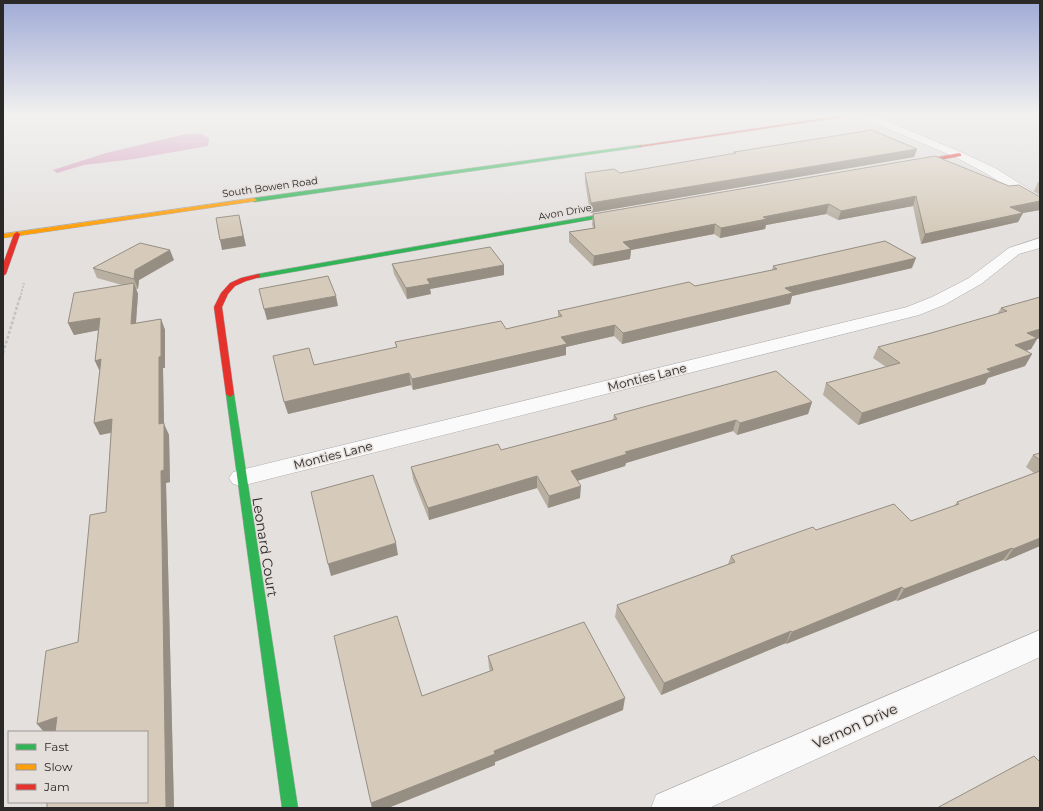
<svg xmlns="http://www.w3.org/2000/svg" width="1043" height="811" viewBox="0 0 1043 811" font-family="Montserrat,sans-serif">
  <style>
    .water { fill: #d49dbc }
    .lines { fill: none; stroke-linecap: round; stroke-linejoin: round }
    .street-casing { stroke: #acaaa9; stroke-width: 1 }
    .fast-casing { stroke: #acaaa9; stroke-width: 1 }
    .slow-casing { stroke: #acaaa9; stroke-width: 1 }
    .jam-casing { stroke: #acaaa9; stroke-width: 1 }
    .path-far1 { stroke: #c2c2c2; stroke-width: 2; stroke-dasharray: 2 1.5; stroke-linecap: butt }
    .path { stroke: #c2c2c2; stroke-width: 2.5; stroke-dasharray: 3 2; stroke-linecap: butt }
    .street { fill: #fbfafa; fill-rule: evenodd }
    .fast { fill: #30b455; fill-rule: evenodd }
    .slow { fill: #ff9f0a; fill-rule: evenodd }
    .jam { fill: #e5322d; fill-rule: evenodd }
    .wall { fill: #b8afa1 }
    .shaded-wall { fill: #968e83 }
    .building { fill: #d6cbbb; stroke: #968e83 }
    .labels { text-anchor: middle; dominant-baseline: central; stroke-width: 3; stroke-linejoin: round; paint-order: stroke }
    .far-street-label { font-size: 10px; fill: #2b2928; stroke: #e5dfdc }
    .street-label { font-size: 12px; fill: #2b2928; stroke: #e5dfdc }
    .near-street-label { font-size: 14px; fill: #2b2928; stroke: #e5dfdc }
  </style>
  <rect width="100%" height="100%" fill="#e3e0de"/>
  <path class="water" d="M186 134H201L209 138 208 146 134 159 84 165 57 173 53 170 106 153Z"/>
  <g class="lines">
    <defs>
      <path id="street" d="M861 116H875L963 153 995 168 1040 196V206L1035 205 987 174 955 157 862 118Z
        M1040 238V248L1019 254 981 284 944 305 919 315 241 486 233 484 229 478 233 472 241 470 907 307 932 297 969 278 1009 248Z
        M1040 630V657L709 808H651L656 795Z"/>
      <path id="fast" d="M640 145H642V147L254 202 251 200 254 198Z
        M621 211 623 212V214L258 278 255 276 258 274Z
        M230 391 234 394 298 808H282L226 394Z"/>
      <path id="slow" d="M254 198 257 200 256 201 3 238V234Z"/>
      <path id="jam" d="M839 116H850L640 147 638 146Z
        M959 153 961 154V156L911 165 908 163Z
        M17 232 20 234 6 274 3 276V264L14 234Z
        M258 274 260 275V277L246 281 235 286 228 294 222 307 234 394 230 397 226 394 214 307 221 293 230 283 241 278Z"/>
    </defs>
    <use href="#street" class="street-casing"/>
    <use href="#fast" class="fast-casing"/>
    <use href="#slow" class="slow-casing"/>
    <use href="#jam" class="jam-casing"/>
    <path class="path-far1" d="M20 298 24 283"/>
    <path class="path" d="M3 353 20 297"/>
    <use href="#street" class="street"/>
    <use href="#fast" class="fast"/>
    <use href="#slow" class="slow"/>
    <use href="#jam" class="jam"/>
  </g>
  <path class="wall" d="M917 149 914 157 590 213 585 182V173H620L733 154 734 152Z
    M1040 181V195L1034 191 1038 182Z
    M1009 186 1040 197V210L1023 213 1018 222 921 244 913 206 838 220 826 214 766 225 765 229 720 238 714 234 631 250 630 259 593 266 569 242V232L593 228 592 224 593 214Z
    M174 260 139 280 138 289H136L138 294 136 323 161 319 165 330V368H163L164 424 169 435 170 482 166 483 174 808H47L78 642 106 512 111 433 100 435 94 423 100 371 95 361 98 330 74 335 68 323 122 285 97 278 93 268Z
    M392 264 504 275 430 289 431 294 407 299 394 274Z
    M773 266 912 268 792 296 790 304 622 344 614 336 566 347V355L413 390 411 385 288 414 396 347 395 342 506 329 558 317V311L695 286 772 270Z
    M1040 297V338L1037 339 1031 349 1026 351 1032 354 1025 366 988 378 985 384 858 425 823 395 826 383 886 367 873 358 878 347 931 333 997 314 1001 308Z
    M812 402 808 414 737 435 733 431 626 463 625 466 577 481 580 498 548 508 537 488 429 520 413 479 411 467 501 450 613 420 614 415Z
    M1040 453V546L1005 561 1003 560 897 601 896 600 786 644V643L661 695 615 617 617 605 728 564 731 556 816 530 911 521 954 506 957 502 1034 473 1026 467 1033 455Z
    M488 656 623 710 495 762V765L388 808H372L371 803 422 696 490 671 489 668Z"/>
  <path class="shaded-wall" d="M917 149 914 157 590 213 591 203Z
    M916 196 913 206 838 220 841 211Z
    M1040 201V210L1023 213 1018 222 921 244 925 234 1010 207Z
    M829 204 826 214 766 225 765 229 720 238 721 228 763 217Z
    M239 215 246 246 222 250 220 240Z
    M715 224 714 234 631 250 630 259 593 266 594 256 623 242Z
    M170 250 174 260 139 280 138 289 134 279 135 270Z
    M916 258 912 268 792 296 790 304 622 344 623 333 785 288Z
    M504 265V275L430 289 431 294 407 299 406 288 427 279Z
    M134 283 138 294 135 335 131 324Z
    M336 296 338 306 267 320 264 309Z
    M100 318 105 329 74 335 68 323Z
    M161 319 165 330V368H163L164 424 169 435 170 482 166 483 174 808H166L159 424V357Z
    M615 325 614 336 566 347V355L413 390 412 379 561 337Z
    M1040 329V338L1037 339 1031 349 1009 356 1015 345 1027 333Z
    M1032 354 1025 366 988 378 985 384 858 425 862 413 987 369Z
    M101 359 100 372 95 361Z
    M409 373 411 385 288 414 284 402Z
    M812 402 808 414 737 435 740 423Z
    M112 419 118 431 100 435 94 423Z
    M736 420 733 431 626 463 625 466 570 483 571 471 625 452Z
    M537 476V488L429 520 428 508Z
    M581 486 580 498 548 508 549 496Z
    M1040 538V546L1005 561 1013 549Z
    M396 543 398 555 331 576 328 564Z
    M1012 548 1003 560 897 601 904 589Z
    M902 587 896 600 786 644 792 632Z
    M791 631 786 643 661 695 664 683Z
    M625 698 623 710 495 762V765L388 808H372L371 803 494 751Z
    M57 717 56 732H44L37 724Z"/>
  <path class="building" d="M872 130 917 149 591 203 585 173 614 169 620 173 736 153 734 152Z
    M935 156 1009 186 1019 185 1040 197V201L1010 207 1023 213 925 234 916 196 841 211 829 204 763 217 767 219 721 228 715 224 623 242 631 249 594 256 569 232 595 228 593 214Z
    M239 215 243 236 220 240 216 218Z
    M885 241 916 258 785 288 793 293 623 333 615 325 561 337 567 344 412 379 409 373 284 402 273 356 309 348 314 365 397 347 395 342 501 321 506 329 562 316 558 311 689 282 695 286 777 269 773 266Z
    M140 243 170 250 135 270 134 279 93 268Z
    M490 247 504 265 427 279 430 284 406 288 392 264 416 260Z
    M328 276 336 296 264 309 259 289Z
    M134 283 131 324 161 319V356L159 357V424L164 423V470L161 471 166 808H47V802H147V732H55L57 717 37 724 46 651 78 642 90 515 106 512 112 419 94 423 101 359 95 361 100 318 68 323 74 293Z
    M1040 297V329L1027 333 1037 338 1015 345 1032 354 987 369 991 372 862 413 826 383 900 363 878 347 931 333 1007 311 1001 308Z
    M776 371 812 402 740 423 736 420 625 452 627 454 571 471 581 486 549 496 537 476 428 508 411 467 498 444 501 450 617 419 614 415Z
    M1040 453V460L1033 455Z
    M1040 471V538L1013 549 1012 548 904 589 902 587 792 632 791 631 664 683 617 605 735 562 731 556 813 527 816 530 894 504 911 521 959 504 957 502Z
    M373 475 396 543 328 564 311 492Z
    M397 616 422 696 493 670 488 656 584 622 625 698 494 751 495 754 371 803 334 636Z
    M1034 756 1040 762V808H937Z"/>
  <linearGradient id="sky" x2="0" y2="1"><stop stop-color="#a0abd6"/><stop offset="0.5" stop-color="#f2f1f0"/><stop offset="1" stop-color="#f2f1f0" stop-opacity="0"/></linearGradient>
  <rect width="1043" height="230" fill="url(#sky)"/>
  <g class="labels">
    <g class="far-street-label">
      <text transform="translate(270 187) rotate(-8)">South Bowen Road</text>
      <text transform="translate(565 212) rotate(-10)">Avon Drive</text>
    </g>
    <g class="street-label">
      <text transform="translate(647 377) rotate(-14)">Monties Lane</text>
      <text transform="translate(333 455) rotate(-14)">Monties Lane</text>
    </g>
    <g class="near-street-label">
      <text transform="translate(265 547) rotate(81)">Leonard Court</text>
      <text transform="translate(855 726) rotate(-24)">Vernon Drive</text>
    </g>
  </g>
  <rect width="1043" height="811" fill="none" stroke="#2b2928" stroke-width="8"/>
  <rect x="8" y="731" width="140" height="72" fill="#e5dfdc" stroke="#9b9694"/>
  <rect x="16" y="744" width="20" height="6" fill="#30b455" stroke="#9b9694"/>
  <text x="44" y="751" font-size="12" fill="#2b2928">Fast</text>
  <rect x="16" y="764" width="20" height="6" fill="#ff9f0a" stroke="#9b9694"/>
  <text x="44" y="771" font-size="12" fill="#2b2928">Slow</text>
  <rect x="16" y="784" width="20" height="6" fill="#e5322d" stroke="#9b9694"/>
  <text x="44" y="791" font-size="12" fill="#2b2928">Jam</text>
</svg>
